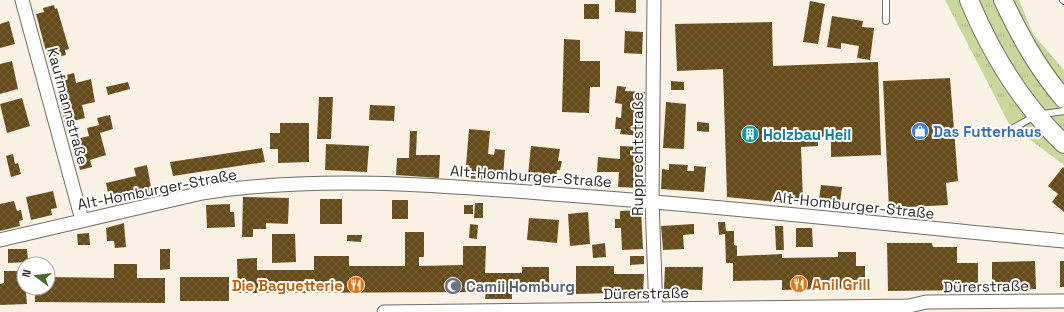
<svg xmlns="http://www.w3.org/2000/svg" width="1064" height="312" viewBox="0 0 1064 312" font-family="'Space Grotesk',sans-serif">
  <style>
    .grass { fill: url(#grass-tufts) }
    .building { fill: url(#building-cross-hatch) }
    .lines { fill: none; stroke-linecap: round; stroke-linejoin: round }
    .lane-casing { stroke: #726b60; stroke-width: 8 }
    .street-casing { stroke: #726b60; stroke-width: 15 }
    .secondary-casing { stroke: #726b60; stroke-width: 20 }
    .lane { stroke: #fff; stroke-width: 6 }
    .street { stroke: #fff; stroke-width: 13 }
    .secondary { stroke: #fff; stroke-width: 18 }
    .labels { text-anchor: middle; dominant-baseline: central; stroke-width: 4; stroke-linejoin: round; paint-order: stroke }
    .street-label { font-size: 15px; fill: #2c2925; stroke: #fff }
    .shop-label { font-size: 15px; font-weight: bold; fill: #366cbe; stroke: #fff; text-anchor: start }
    .culture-label { font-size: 15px; font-weight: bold; fill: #0d838f; stroke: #fff; text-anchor: start }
    .food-label { font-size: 15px; font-weight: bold; fill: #c56008; stroke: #fff; text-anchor: start }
    .worship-label { font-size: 15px; font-weight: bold; fill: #5b616d; stroke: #fff; text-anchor: start }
  </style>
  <defs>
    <pattern id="grass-tufts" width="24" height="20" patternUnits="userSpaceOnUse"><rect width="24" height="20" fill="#c9d79b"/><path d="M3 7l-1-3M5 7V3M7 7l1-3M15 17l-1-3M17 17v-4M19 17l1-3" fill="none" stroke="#adb985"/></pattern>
    <pattern id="building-cross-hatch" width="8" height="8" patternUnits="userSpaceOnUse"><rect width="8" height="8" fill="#654b19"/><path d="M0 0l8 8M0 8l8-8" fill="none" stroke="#77623a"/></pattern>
  </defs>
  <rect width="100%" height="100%" fill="#f9f1e4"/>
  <path class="grass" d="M945 0H1019L1033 34 1064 70V165L1009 124Z"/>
  <path class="building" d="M615 0H636V13L615 12Z
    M810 1 825 4 818 44 803 42Z
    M584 4H599V19H584Z
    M54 5 55 9 57 8 69 49 65 50 66 55 54 58 53 53 47 55 36 14 44 12 43 8Z
    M832 16 863 21 862 27 874 28 870 60 857 58 859 46 841 43V49L827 47Z
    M9 21 15 44 0 48V24Z
    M772 22 773 66 878 62 881 155 831 157V136L818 137V146L801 147 803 201 777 202 727 197 723 69 677 71 675 24Z
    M625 31 643 32 642 54 624 53Z
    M564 39 580 40V61H600V87H590L589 113 562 112Z
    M12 61 18 89 0 94V64Z
    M74 73 76 83 91 79 95 102 82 105 85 118 65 123 54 78Z
    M950 78 958 181 946 183 948 205 889 208 883 81Z
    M671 81 684 82V90H671Z
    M128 82 130 89 108 95 106 87Z
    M617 86 626 87 625 91 645 92 642 136 620 134 621 129H615L616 117 621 118 622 104 615 103Z
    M319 97H333L331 139H317Z
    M22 98 30 126 7 133 0 104Z
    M666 102 686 104 684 149 663 148Z
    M370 105 395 106 394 121 369 120Z
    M110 115 113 129 100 133 106 155 90 160 92 167 80 170 72 140 89 136 87 128 99 125 97 118Z
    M697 122 709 123V132L697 131Z
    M280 123H309V162L278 163V149H270V133H280Z
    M469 129 490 131 488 154 494 155 495 149 505 150 503 177 493 176 492 180 465 178Z
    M410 131H417L416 155H440L439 178 396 175 397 158H409Z
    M326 144 369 146 367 172 325 170Z
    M531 146 560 149 558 161H562L560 170H557L556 178 528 175Z
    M620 146 642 147 640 188 618 187 619 172H597L598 157 620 159Z
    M262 148 265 162 173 176 170 162Z
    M13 154 15 164 18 163 21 174 11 177 6 156Z
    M669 164 688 165 687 171H694V166L706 167 704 192 661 189 662 169 669 170Z
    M147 165 152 193 110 202 106 183 136 176 134 168Z
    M1063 167 1064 168V212L1052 202 1058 194 1048 186Z
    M821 185 842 187 839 209 818 207Z
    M53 191 57 208 51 209 52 215 31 220 26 197Z
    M243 197 289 198 288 224 266 223V229H253V237H242Z
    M320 199H342V224H320Z
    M392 200H408V219H392Z
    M14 201 17 211 21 210 23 220 19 221 20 226 0 231V204Z
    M475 203H483V218H474Z
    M230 204V212H234L235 227 207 228 206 205Z
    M464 205H473V214H464Z
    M641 210 643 249 622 250 621 228H615V219H620V211Z
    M588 212 590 244 570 246 568 214Z
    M529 218 559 220 557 243 527 240Z
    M718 222H725L726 231H734V245L737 246V256L782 254V258L838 257V252H856V266H865V288L782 290V280L733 281V263H726L725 234 719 235Z
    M124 223 126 247 115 248 114 241H107L106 228Z
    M470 224 478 225 477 239 469 238Z
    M694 224V234L683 235 684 249 663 250 661 226Z
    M775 226H783L784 250H776Z
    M796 228H812L813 247H796Z
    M405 232H424V257H419V266L463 265V246H486L485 273H522V267H549V291H512V299H485L486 292 238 293 237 259 257 258V270H314V256H349V266H405Z
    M89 233 90 245H78L77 234Z
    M272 234H295L296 262 272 263Z
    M347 235H362L361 242 347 241Z
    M605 243 606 257 593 258 592 245Z
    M887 243H932L933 247H957V263H978V290L888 291Z
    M8 249H27L28 262 8 263Z
    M160 249H170V269L160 270Z
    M630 256H644V264L630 265Z
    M1035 261 1036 289 992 290V262Z
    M1060 261H1064V287H1060Z
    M114 264H137V278H165V303L35 302V288H48V277L114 278Z
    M576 266H614V274H644L643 293H632L631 298H614V293L576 294Z
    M665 267H703L702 290 664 289Z
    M4 271H24L27 304 0 305V284L4 283Z
    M180 277H229V301H180Z"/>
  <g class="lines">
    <defs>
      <path id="lane" d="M1063 0 1064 1
        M886 21V0
        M1010 130 1037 115 1064 111"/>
      <path id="street" d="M22 0 82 220
        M654 0 652 201 656 312
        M0 240 202 193C318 175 437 185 553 194 724 206 894 225 1064 241
        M384 312 909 306 926 302 1064 301"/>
      <path id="secondary" d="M969 0C991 53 1022 104 1064 144
        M1003 0C1020 36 1038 69 1064 99"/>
    </defs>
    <use href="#lane" class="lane-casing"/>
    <use href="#street" class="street-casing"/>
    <use href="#secondary" class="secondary-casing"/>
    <use href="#lane" class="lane"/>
    <use href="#street" class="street"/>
    <use href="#secondary" class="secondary"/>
  </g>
  <defs>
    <symbol id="shop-disc" viewBox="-11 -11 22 22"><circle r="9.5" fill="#3f7fe0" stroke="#fff"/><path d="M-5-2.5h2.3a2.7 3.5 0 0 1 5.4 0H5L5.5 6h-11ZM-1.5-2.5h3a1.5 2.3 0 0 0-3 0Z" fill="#fff"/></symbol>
    <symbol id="building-disc" viewBox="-11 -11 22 22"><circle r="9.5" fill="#0f9aa8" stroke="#fff"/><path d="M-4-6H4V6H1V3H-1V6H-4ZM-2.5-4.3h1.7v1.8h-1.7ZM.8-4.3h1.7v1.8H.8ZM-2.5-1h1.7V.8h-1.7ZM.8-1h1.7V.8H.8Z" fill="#fff"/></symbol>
    <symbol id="restaurant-disc" viewBox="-11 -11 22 22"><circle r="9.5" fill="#e8710a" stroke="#fff"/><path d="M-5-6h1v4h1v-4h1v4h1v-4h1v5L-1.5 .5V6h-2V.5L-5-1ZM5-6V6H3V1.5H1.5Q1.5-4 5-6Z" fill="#fff"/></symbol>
    <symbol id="mosque-disc" viewBox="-11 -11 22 22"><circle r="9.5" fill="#6b7280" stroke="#fff"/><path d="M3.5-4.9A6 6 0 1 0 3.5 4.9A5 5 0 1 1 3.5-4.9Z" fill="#fff"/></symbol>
  </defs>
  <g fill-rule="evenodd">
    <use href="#shop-disc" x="910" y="121" width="20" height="20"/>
    <use href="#building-disc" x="740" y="124" width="20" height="20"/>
    <use href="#restaurant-disc" x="789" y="274" width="20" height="20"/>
    <use href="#restaurant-disc" x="346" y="275" width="20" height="20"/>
    <use href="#mosque-disc" x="443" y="276" width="20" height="20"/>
  </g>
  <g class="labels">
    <g class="street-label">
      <text transform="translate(68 106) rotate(75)">Kaufmannstraße</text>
      <text transform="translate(637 154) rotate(-90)">Rupprechtstraße</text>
      <text transform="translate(531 176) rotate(4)">Alt-Homburger-Straße</text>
      <text transform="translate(157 189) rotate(-11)">Alt-Homburger-Straße</text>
      <text transform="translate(854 205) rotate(6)">Alt-Homburger-Straße</text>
      <text transform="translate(986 286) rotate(-1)">Dürerstraße</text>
      <text transform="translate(646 293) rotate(-1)">Dürerstraße</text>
    </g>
    <g class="shop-label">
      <text x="933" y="131">Das Futterhaus</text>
    </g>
    <g class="culture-label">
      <text x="763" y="134">Holzbau Heil</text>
    </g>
    <g class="food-label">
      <text x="812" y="284">Anil Grill</text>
      <text x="343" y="285" text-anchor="end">Die Baguetterie</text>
    </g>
    <g class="worship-label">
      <text x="466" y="286">Camii Homburg</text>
    </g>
  </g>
  <g transform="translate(36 276) rotate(285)"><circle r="19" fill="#ffffff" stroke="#aba9a8"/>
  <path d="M0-3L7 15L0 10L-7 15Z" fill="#496c25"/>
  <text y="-6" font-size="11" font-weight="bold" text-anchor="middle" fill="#2c2925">N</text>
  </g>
</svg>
